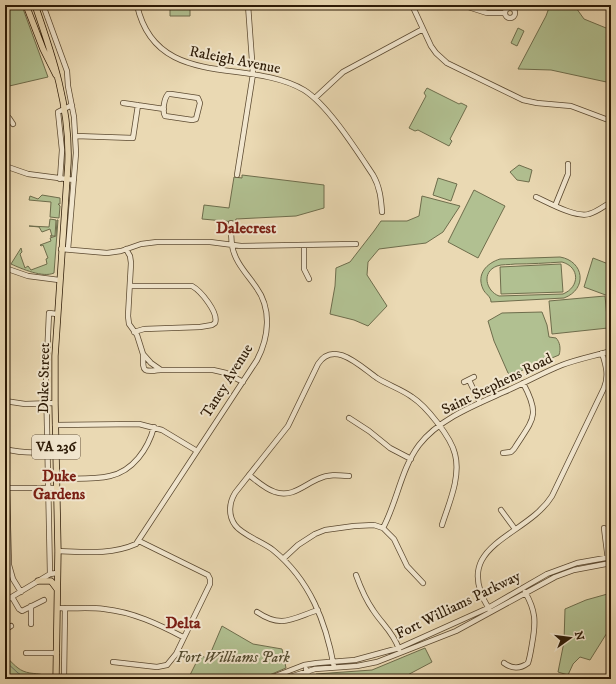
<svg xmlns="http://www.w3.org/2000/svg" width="616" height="684" viewBox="0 0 616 684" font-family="'IM FELL DW Pica',serif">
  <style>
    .green { fill: #b1c091; stroke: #6e6d4c; fill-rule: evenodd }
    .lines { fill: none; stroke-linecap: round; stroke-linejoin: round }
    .stream { stroke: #6e796e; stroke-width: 1 }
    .minor-casing { stroke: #5c4a31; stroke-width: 6 }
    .major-casing { stroke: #2c1a06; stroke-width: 7 }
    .minor { stroke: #f1e6ce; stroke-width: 4.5 }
    .major { stroke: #ead9b3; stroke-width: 5.5 }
    .labels { text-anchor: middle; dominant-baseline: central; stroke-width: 4; stroke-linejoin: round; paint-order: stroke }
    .shield { fill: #f1e6ce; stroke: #675742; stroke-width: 1 }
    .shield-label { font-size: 14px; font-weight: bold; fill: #2c1a06 }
    .street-label { font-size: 15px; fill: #2c1a06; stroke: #f1e6ce }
    .park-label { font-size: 15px; font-style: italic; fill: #544c30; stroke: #f1e6ce }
    .neighbourhood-label { font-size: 16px; font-weight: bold; fill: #7a1f14; stroke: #f1e6ce }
  </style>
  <rect width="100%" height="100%" fill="#ead9b3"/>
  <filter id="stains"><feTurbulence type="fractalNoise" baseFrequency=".005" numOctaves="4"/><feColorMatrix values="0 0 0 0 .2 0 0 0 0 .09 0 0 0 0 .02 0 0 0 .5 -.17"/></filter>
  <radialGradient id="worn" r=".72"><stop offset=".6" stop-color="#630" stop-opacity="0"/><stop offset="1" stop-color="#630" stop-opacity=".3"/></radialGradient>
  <path class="green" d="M5 5H20L22 6 48 77 5 87Z
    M176 5H196V6L190 7V16H170V8H176Z
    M550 5H574L584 19 611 30V83L551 70 518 69 546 16Z
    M518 28 524 31 517 46 511 43Z
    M427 88 459 104 461 103 467 106 450 139 452 141 449 146 418 130 415 131 409 128 426 96 424 93Z
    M519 165 532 170 529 182 517 180 510 172Z
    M242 175 324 185V208L296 216 236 219 235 222 202 219 204 205 229 208 234 177 242 178Z
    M438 178 457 184 451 201 433 195Z
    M474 190 505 206 478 258 448 242Z
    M42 195 60 198V204H58L60 206 59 218 50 217 51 202 29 200 30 196 38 199Z
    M422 196 460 206 443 232 426 243 379 249 368 262 367 275 387 306 368 326 354 320 330 314 335 286 336 268 350 262 374 231 381 221H407L419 216Z
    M50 219 56 220 55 236H50H52L50 229 42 232 39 227 29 226 49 227Z
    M57 220H58L54 273C43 278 22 269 11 264L21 248 22 252 20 254 25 268 28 266 31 270 47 264 46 259 48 258 43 245 41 246 40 245 51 241 50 238 56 236Z
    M560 257C584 261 588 289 564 298L491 302C491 296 485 294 483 289 476 274 487 263 500 259ZM562 262C580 267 580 287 563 294L499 296C486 291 481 272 497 266 502 264 509 265 515 264 531 264 546 263 562 262Z
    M593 258 611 265V297L584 287Z
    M561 264 563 292 501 294 500 267Z
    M605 296 608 328 552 334 549 301Z
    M542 312 547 325 549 337 556 338C560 342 561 349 559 355L511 375 508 373 494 341 488 321 502 313Z
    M611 593 610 628 590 660 580 657 573 664 568 675 558 672 564 642 565 609 586 600Z
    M222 626 253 644 282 649 286 668 260 679H188L200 655 208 659Z
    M425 648 432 662 400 679H319L316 674 372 670Z
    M5 656C10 660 16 668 23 671 32 675 41 672 51 678V679H5Z"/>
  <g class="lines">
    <path class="stream" d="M5 661 18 673 28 679"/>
    <defs>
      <path id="minor" d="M43 5 67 71 68 86 74 117 76 153 68 249
        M137 5C156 91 248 57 304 90 328 105 357 151 373 175 380 187 381 199 382 212
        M412 5 431 46 436 53 447 63 523 100 537 103 571 106 611 121
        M462 5 487 13H504
        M505 13a5 5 0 1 1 10 0a5 5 0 1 1-10 0Z
        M168 94H171L198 98 200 103 196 119 192 120 165 116C162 111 164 99 168 94Z
        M315 98 343 72 423 29
        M123 103 164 109
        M5 117 9 118 13 124
        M76 136 133 138 138 105
        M5 166 28 174 74 180
        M237 175 253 74 248 5
        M60 179 62 150 58 112 72 105
        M536 197C549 203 576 218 589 214 597 212 604 206 611 202
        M555 206 568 174V164
        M304 245V269L309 279
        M61 249 107 253 121 251 141 244 157 242H210L241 246 356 244
        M126 249 130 256 131 263 128 316 129 324 137 335 143 354 151 363 161 370H213L226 373 243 382
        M5 268 28 276 59 280
        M131 286H192C201 291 219 313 215 323L212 325 200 327 144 329 134 332
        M143 354C143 372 142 372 161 370
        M469 380 480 403
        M464 382 474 377
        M5 401 25 404 55 403
        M349 418 369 431 390 448 411 459
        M55 425 139 424 162 430 197 451
        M5 449C20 453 33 453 48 452
        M503 453 511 452 514 449C533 419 541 416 523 383
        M249 475C257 481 265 489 275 492 292 498 304 485 318 479 328 474 338 475 349 476
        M57 479C74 478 93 480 110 476 133 471 148 449 154 427
        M5 488H57
        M7 488 9 565 13 579 21 592
        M501 510 515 529
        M383 528C397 502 401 469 419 445 439 419 475 405 504 392 523 384 542 373 562 365 578 359 594 356 611 351
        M604 528 608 560
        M58 551C85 552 111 555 136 544L257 360C269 337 272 309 256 287 247 274 234 261 232 245 231 238 231 230 231 223
        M283 559 298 545 315 534 325 530 354 526 374 525 383 528 394 539 407 566 423 583
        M50 574 46 379 49 313 57 314
        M356 575C360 586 366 600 373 610 382 624 393 632 399 649
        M12 597 19 609 22 611 44 600
        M5 601 50 574 57 573
        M58 608C73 609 89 607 104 609 133 612 158 624 183 637
        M489 609C449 544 526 538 552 496L604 388C609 376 606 365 602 353
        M257 612C282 629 293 618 318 610
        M31 624V606
        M5 630 11 626
        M26 653H57
        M113 662 157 667 167 665 176 654 210 584V579L208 575 139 541
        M504 663C512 669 520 669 528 663 530 657 531 650 532 644 536 622 536 611 525 592
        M334 667C326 622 310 580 273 550 263 542 242 535 235 525 228 515 229 503 235 493L288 426 318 364C334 339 361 367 377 378 388 385 401 389 412 397 426 406 451 437 455 454 461 477 449 503 442 525
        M306 669 309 679
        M295 676 304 679
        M64 679 65 608
        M268 679 304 665 317 663 355 660 399 648 488 608 547 574 577 563 611 557
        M284 679 315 669 357 666 377 662 456 631 555 577 574 570 611 563"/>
      <path id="major" d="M26 5 43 49 56 75
        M35 5C53 57 70 107 68 163L55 356V403L58 551 56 679
        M38 581H51L57 589"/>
    </defs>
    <use href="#minor" class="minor-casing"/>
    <use href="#major" class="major-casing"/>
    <use href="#minor" class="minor"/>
    <use href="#major" class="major"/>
  </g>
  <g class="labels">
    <rect class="shield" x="32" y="435" width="48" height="24" rx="3"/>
    <g class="shield-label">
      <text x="56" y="447">VA 236</text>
    </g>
    <g class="street-label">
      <text transform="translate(235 60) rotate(11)">Raleigh Avenue</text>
      <text transform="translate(44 378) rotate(-89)">Duke Street</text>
      <text transform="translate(227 381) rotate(-58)">Taney Avenue</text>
      <text transform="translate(497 384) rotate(-26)">Saint Stephens Road</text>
      <text transform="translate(458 605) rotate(-26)">Fort Williams Parkway</text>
    </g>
    <g class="park-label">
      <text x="233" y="657">Fort Williams Park</text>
    </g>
    <g class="neighbourhood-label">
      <text x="246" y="228">Dalecrest</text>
      <text x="59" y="476">Duke<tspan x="59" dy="18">Gardens</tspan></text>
      <text x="183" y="623">Delta</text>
    </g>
  </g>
  <rect width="616" height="684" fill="none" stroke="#ead9b3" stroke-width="20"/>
  <rect x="6" y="6" width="604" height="672" fill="none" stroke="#2c1a06" stroke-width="2"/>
  <rect x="10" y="10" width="596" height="664" fill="none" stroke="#2c1a06"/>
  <g transform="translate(570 638) rotate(76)" stroke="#f1e6ce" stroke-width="3" paint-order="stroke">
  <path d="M0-3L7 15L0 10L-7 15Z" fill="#2c1a06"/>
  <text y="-6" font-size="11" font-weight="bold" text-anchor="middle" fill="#2c1a06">N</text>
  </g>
  <rect width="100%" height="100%" filter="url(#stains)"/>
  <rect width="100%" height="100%" fill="url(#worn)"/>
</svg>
